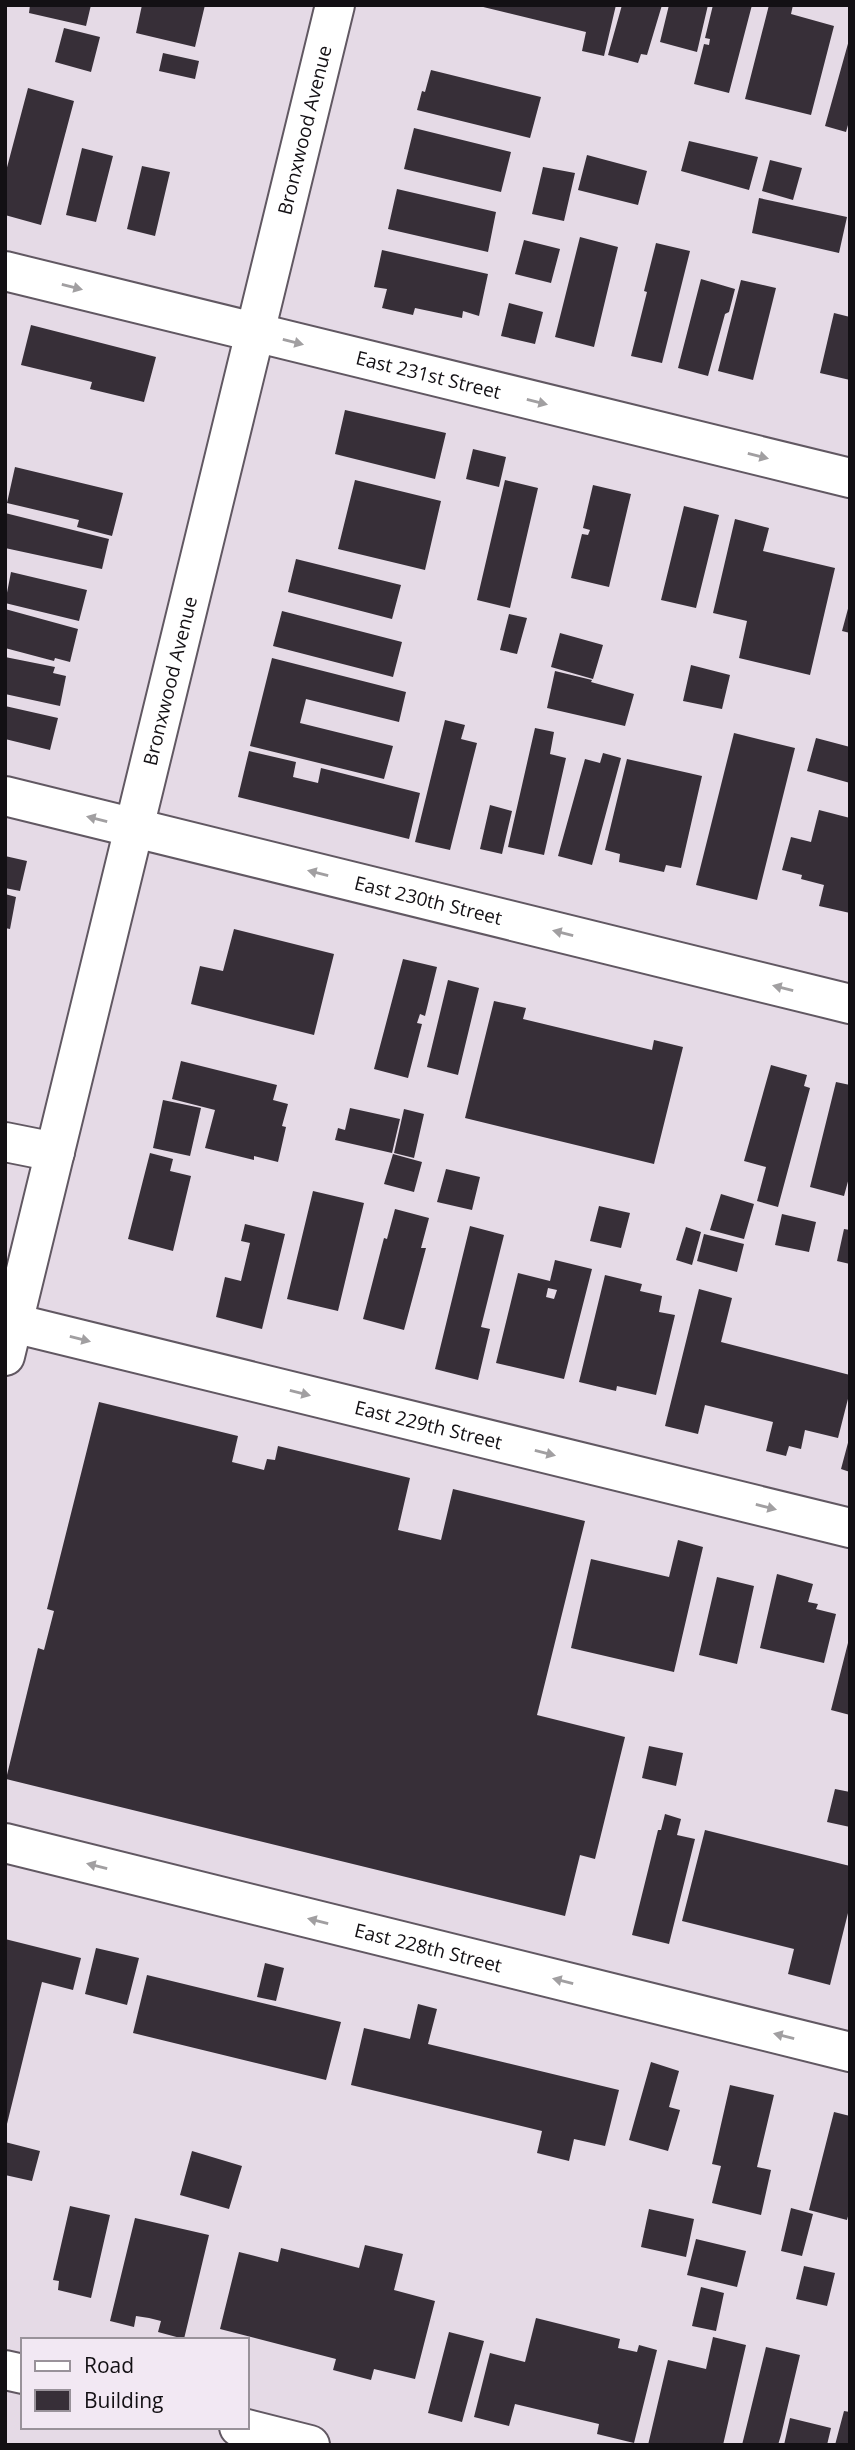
<svg xmlns="http://www.w3.org/2000/svg" width="855" height="2450" viewBox="0 0 855 2450" font-family="'Open Sans',sans-serif">
  <style>
    .building { fill: #372f38; fill-rule: evenodd }
    .lines { fill: none; stroke-linecap: round; stroke-linejoin: round }
    .minor-casing { stroke: #615862; stroke-width: 42 }
    .minor { stroke: #fff; stroke-width: 38 }
    .oneway { fill: #a19fa1 }
    .labels { text-anchor: middle; dominant-baseline: central; stroke-width: 7; stroke-linejoin: round; paint-order: stroke }
    .street-label { font-size: 19px; fill: #131014; stroke: #f2e8f3 }
  </style>
  <rect width="100%" height="100%" fill="#e5dae6"/>
  <path class="building" d="M30 5H91L86 26 29 13Z
    M142 5H205L195 47 136 33Z
    M475 5H616L604 56 582 51 586 32Z
    M622 5H662L647 55 641 54 638 63 608 55Z
    M669 5H708L697 52 660 42Z
    M713 5H752L729 93 694 84 704 44 709 45 710 39 705 38Z
    M769 5H793L791 14 834 26 811 115 745 99Z
    M64 28 100 37 91 72 55 62Z
    M849 40 850 118 846 132 825 126Z
    M163 53 199 61 195 79 159 71Z
    M431 70 541 97 530 138 417 110 422 91 425 92Z
    M28 88 74 101 41 225 5 215V175Z
    M414 128 511 152 501 192 404 169Z
    M689 141 758 157 749 190 681 171Z
    M82 148 113 156 96 222 66 215Z
    M587 155 647 171 638 205 578 190Z
    M770 160 802 168 793 200 762 191Z
    M142 166 170 172 155 236 127 229Z
    M543 167 575 173 564 221 532 214Z
    M397 189 496 212 488 252 388 229Z
    M759 198 847 217 839 253 752 233Z
    M580 237 618 247 594 347 555 337Z
    M524 240 560 249 551 283 515 274Z
    M656 243 690 251 662 363 631 356 647 292 644 291Z
    M382 250 488 274 479 316 463 311 462 318 415 308 413 315 382 308 387 289 374 287Z
    M701 279 735 289 729 312 725 314 708 376 678 368Z
    M741 280 776 288 753 380 718 371Z
    M509 303 543 312 535 344 501 336Z
    M834 313 850 317V380L820 373Z
    M31 325 156 357 144 402 90 389 92 382 21 365Z
    M345 410 446 433 435 479 335 454Z
    M473 449 506 457 499 487 466 479Z
    M15 467 123 493 112 536 77 527 79 520 7 503Z
    M355 480 441 501 425 570 338 549Z
    M505 480 538 488 510 608 477 600Z
    M593 485 631 494 609 587 571 578 582 534 588 535 590 530 583 528Z
    M684 506 719 515 696 608 661 600Z
    M5 513 109 539 102 569 5 548Z
    M735 519 769 528 763 551 835 568 810 675 739 658 747 621 713 613Z
    M296 559 401 585 392 619 288 592Z
    M11 572 87 590 79 621 5 603Z
    M849 605H850V633L842 631Z
    M5 609 78 629 70 662 55 658 54 661 5 648Z
    M282 611 402 642 393 677 273 646Z
    M509 614 527 618 517 654 500 650Z
    M560 633 603 645 593 679 551 667Z
    M5 657 55 667 53 673 66 676 60 706 5 694Z
    M272 658 406 692 399 722 306 699 300 723 393 746 384 779 250 746Z
    M691 665 730 675 722 709 683 701Z
    M555 671 592 680 591 682 634 694 625 726 547 708Z
    M5 706 58 718 50 750 5 739Z
    M445 720 465 725 461 739 477 743 450 850 415 842Z
    M535 728 554 732 550 754 566 758 544 855 508 847Z
    M734 733 795 748 757 900 696 885Z
    M816 738 850 747V783L807 771Z
    M249 751 296 762 293 777 318 783 321 768 420 793 409 839 238 797Z
    M603 753 621 758 592 865 558 856 585 759 600 763Z
    M627 759 702 776 681 868 666 865 664 872 619 862 620 854 605 850Z
    M490 805 512 811 502 854 480 849Z
    M819 810 850 818V913L819 906 824 885 801 879 802 875 782 870 791 837 811 842Z
    M5 856 27 861 20 891 5 888Z
    M5 894 16 897 10 929 5 928Z
    M234 929 334 954 314 1035 191 1004 200 966 223 971Z
    M403 959 437 967 425 1016 420 1014 417 1023 422 1024 408 1078 374 1069Z
    M448 980 479 988 458 1075 427 1067Z
    M494 1001 526 1008 523 1019 652 1050 654 1040 683 1047 654 1164 465 1118Z
    M181 1061 277 1085 273 1100 288 1104 282 1126 286 1127 278 1162 254 1156V1160L205 1148 215 1110 172 1099Z
    M771 1065 807 1075 804 1086 810 1088 778 1207 757 1201 766 1167 744 1161Z
    M836 1082 850 1085V1174L844 1196 810 1187Z
    M163 1100 201 1108 190 1156 153 1148Z
    M350 1108 400 1119 392 1153 335 1140 338 1128 345 1130Z
    M404 1109 424 1114 414 1158 394 1153Z
    M150 1153 173 1159 170 1171 191 1176 173 1251 128 1239Z
    M393 1154 422 1162 414 1192 384 1184Z
    M446 1169 480 1177 472 1210 437 1202Z
    M313 1191 364 1203 338 1311 287 1299Z
    M721 1194 754 1204 744 1239 710 1230Z
    M599 1206 630 1213 621 1248 590 1241Z
    M395 1209 429 1218 421 1248H426L404 1330 363 1319 384 1238 387 1239Z
    M782 1214 816 1222 809 1252 775 1245Z
    M245 1224 285 1234 262 1329 216 1317 225 1277 241 1281 250 1243 241 1241Z
    M470 1226 504 1235 481 1327 490 1329 478 1380 435 1369Z
    M686 1227 701 1232 692 1265 676 1260Z
    M844 1229 850 1230V1264L837 1261Z
    M704 1234 744 1244 737 1272 697 1261Z
    M555 1260 592 1269 564 1379 496 1363 518 1273 550 1281ZM548 1288 557 1290 554 1299 546 1297Z
    M605 1275 642 1284 640 1291 662 1296 659 1312 675 1315 656 1395 617 1386 616 1391 579 1382Z
    M699 1289 732 1298 721 1342 850 1375V1391L838 1438 805 1430 801 1449 789 1446 786 1456 766 1451 773 1422 705 1405 698 1434 665 1426Z
    M99 1402 238 1436 232 1462 264 1470 267 1459 275 1460 278 1446 410 1478 398 1530 441 1540 453 1489 585 1521 537 1715 625 1737 595 1859 580 1855 565 1916 6 1779 38 1648 44 1650 54 1611 47 1609Z
    M849 1439H850V1472L841 1469Z
    M678 1540 703 1547 674 1672 571 1648 591 1559 669 1577Z
    M777 1574 813 1584 808 1602 818 1604 816 1609 836 1614 824 1663 760 1648Z
    M717 1577 754 1586 737 1664 699 1655Z
    M849 1639H850V1715L831 1710Z
    M649 1746 683 1753 676 1786 642 1778Z
    M835 1789 850 1792V1827L827 1822Z
    M665 1814 681 1819 677 1835 695 1839 669 1944 632 1935 658 1830H661Z
    M705 1830 850 1866V1905L830 1985 788 1974 794 1949 682 1921Z
    M5 1939 81 1958 73 1990 42 1982 6 2128Z
    M96 1948 139 1958 127 2005 85 1994Z
    M265 1963 284 1968 276 2001 257 1997Z
    M147 1975 341 2022 326 2080 133 2033Z
    M418 2004 437 2009 428 2044 619 2090 605 2146 574 2139 569 2161 537 2153 542 2131 351 2085 364 2028 410 2039Z
    M651 2062 679 2071 669 2107 680 2110 668 2151 629 2140Z
    M730 2085 774 2095 757 2167 771 2170 761 2215 712 2203 721 2166 712 2164Z
    M834 2112 850 2116V2209L847 2220 809 2210Z
    M5 2142 40 2151 32 2181 5 2175Z
    M192 2151 242 2166 229 2209 180 2195Z
    M70 2206 110 2215 91 2298 58 2290 59 2281 53 2280Z
    M791 2208 813 2214 802 2256 781 2251Z
    M649 2209 694 2219 686 2257 641 2247Z
    M135 2218 209 2235 184 2339 158 2332 161 2321 149 2318 136 2316 134 2327 110 2321Z
    M696 2239 746 2251 737 2287 687 2275Z
    M365 2245 403 2254 394 2290 435 2301 415 2379 374 2369 371 2380 333 2370 336 2359 220 2329 239 2252 278 2262 281 2248 359 2268Z
    M804 2266 835 2273 827 2306 796 2299Z
    M701 2287 724 2293 716 2331 692 2326Z
    M536 2318 620 2339 618 2348 637 2352 639 2345 657 2350 634 2443 597 2434 599 2424 515 2404 509 2426 474 2417 490 2353 525 2362Z
    M449 2332 484 2341 462 2422 428 2413Z
    M713 2337 746 2345 723 2445H648L668 2360 706 2369Z
    M766 2347 800 2355 781 2435 778 2445H742Z
    M844 2411 850 2412V2445H835Z
    M790 2418 831 2428 827 2445H784Z"/>
  <g class="lines">
    <defs>
      <g id="minor">
        <path id="s1" d="M5 271 850 478"/>
        <path id="s2" d="M5 796 850 1004"/>
        <path d="M5 1142 55 1152"/>
        <path id="s3" d="M5 1321 850 1528"/>
        <path id="s4" d="M5 1356 335 5"/>
        <path id="s5" d="M5 1843 850 2052"/>
        <path d="M5 2370 23 2374"/>
        <path d="M239 2427 310 2445"/>
      </g>
    </defs>
    <use href="#minor" class="minor-casing"/>
    <use href="#minor" class="minor"/>
  </g>
  <defs><path id="oneway-solid" d="M-6-.8H1V-3.2L6.5 0L1 3.2V.8H-6Z" transform="scale(1.75)"/></defs>
  <g class="oneway">
    <use href="#oneway-solid" transform="translate(72 287) rotate(14)"/>
    <use href="#oneway-solid" transform="translate(293 342) rotate(14)"/>
    <use href="#oneway-solid" transform="translate(537 402) rotate(14)"/>
    <use href="#oneway-solid" transform="translate(758 456) rotate(14)"/>
    <use href="#oneway-solid" transform="translate(97 819) rotate(-166)"/>
    <use href="#oneway-solid" transform="translate(318 873) rotate(-166)"/>
    <use href="#oneway-solid" transform="translate(563 933) rotate(-166)"/>
    <use href="#oneway-solid" transform="translate(783 988) rotate(-166)"/>
    <use href="#oneway-solid" transform="translate(80 1339) rotate(14)"/>
    <use href="#oneway-solid" transform="translate(300 1393) rotate(14)"/>
    <use href="#oneway-solid" transform="translate(545 1453) rotate(14)"/>
    <use href="#oneway-solid" transform="translate(766 1507) rotate(14)"/>
    <use href="#oneway-solid" transform="translate(97 1866) rotate(-166)"/>
    <use href="#oneway-solid" transform="translate(318 1921) rotate(-166)"/>
    <use href="#oneway-solid" transform="translate(563 1981) rotate(-166)"/>
    <use href="#oneway-solid" transform="translate(784 2036) rotate(-166)"/>
  </g>
  <g class="labels">
    <g class="street-label">
      <text stroke="none"><textPath href="#s4" startOffset="1262">Bronxwood Avenue</textPath></text>
      <text stroke="none"><textPath href="#s1" startOffset="436">East 231st Street</textPath></text>
      <text stroke="none"><textPath href="#s4" startOffset="695">Bronxwood Avenue</textPath></text>
      <text stroke="none"><textPath href="#s2" startOffset="436">East 230th Street</textPath></text>
      <text stroke="none"><textPath href="#s3" startOffset="436">East 229th Street</textPath></text>
      <text stroke="none"><textPath href="#s5" startOffset="436">East 228th Street</textPath></text>
    </g>
  </g>
  <rect width="855" height="2450" fill="none" stroke="#131014" stroke-width="14"/>
  <rect x="21" y="2338" width="228" height="91" fill="#f2e8f3" stroke="#99929a" stroke-width="2"/>
  <rect x="35" y="2361" width="35" height="10" fill="#ffffff" stroke="#99929a" stroke-width="2"/>
  <text x="84" y="2373" font-size="21" fill="#131014">Road</text>
  <rect x="35" y="2390" width="35" height="21" fill="#372f38" stroke="#99929a" stroke-width="2"/>
  <text x="84" y="2408" font-size="21" fill="#131014">Building</text>
</svg>
